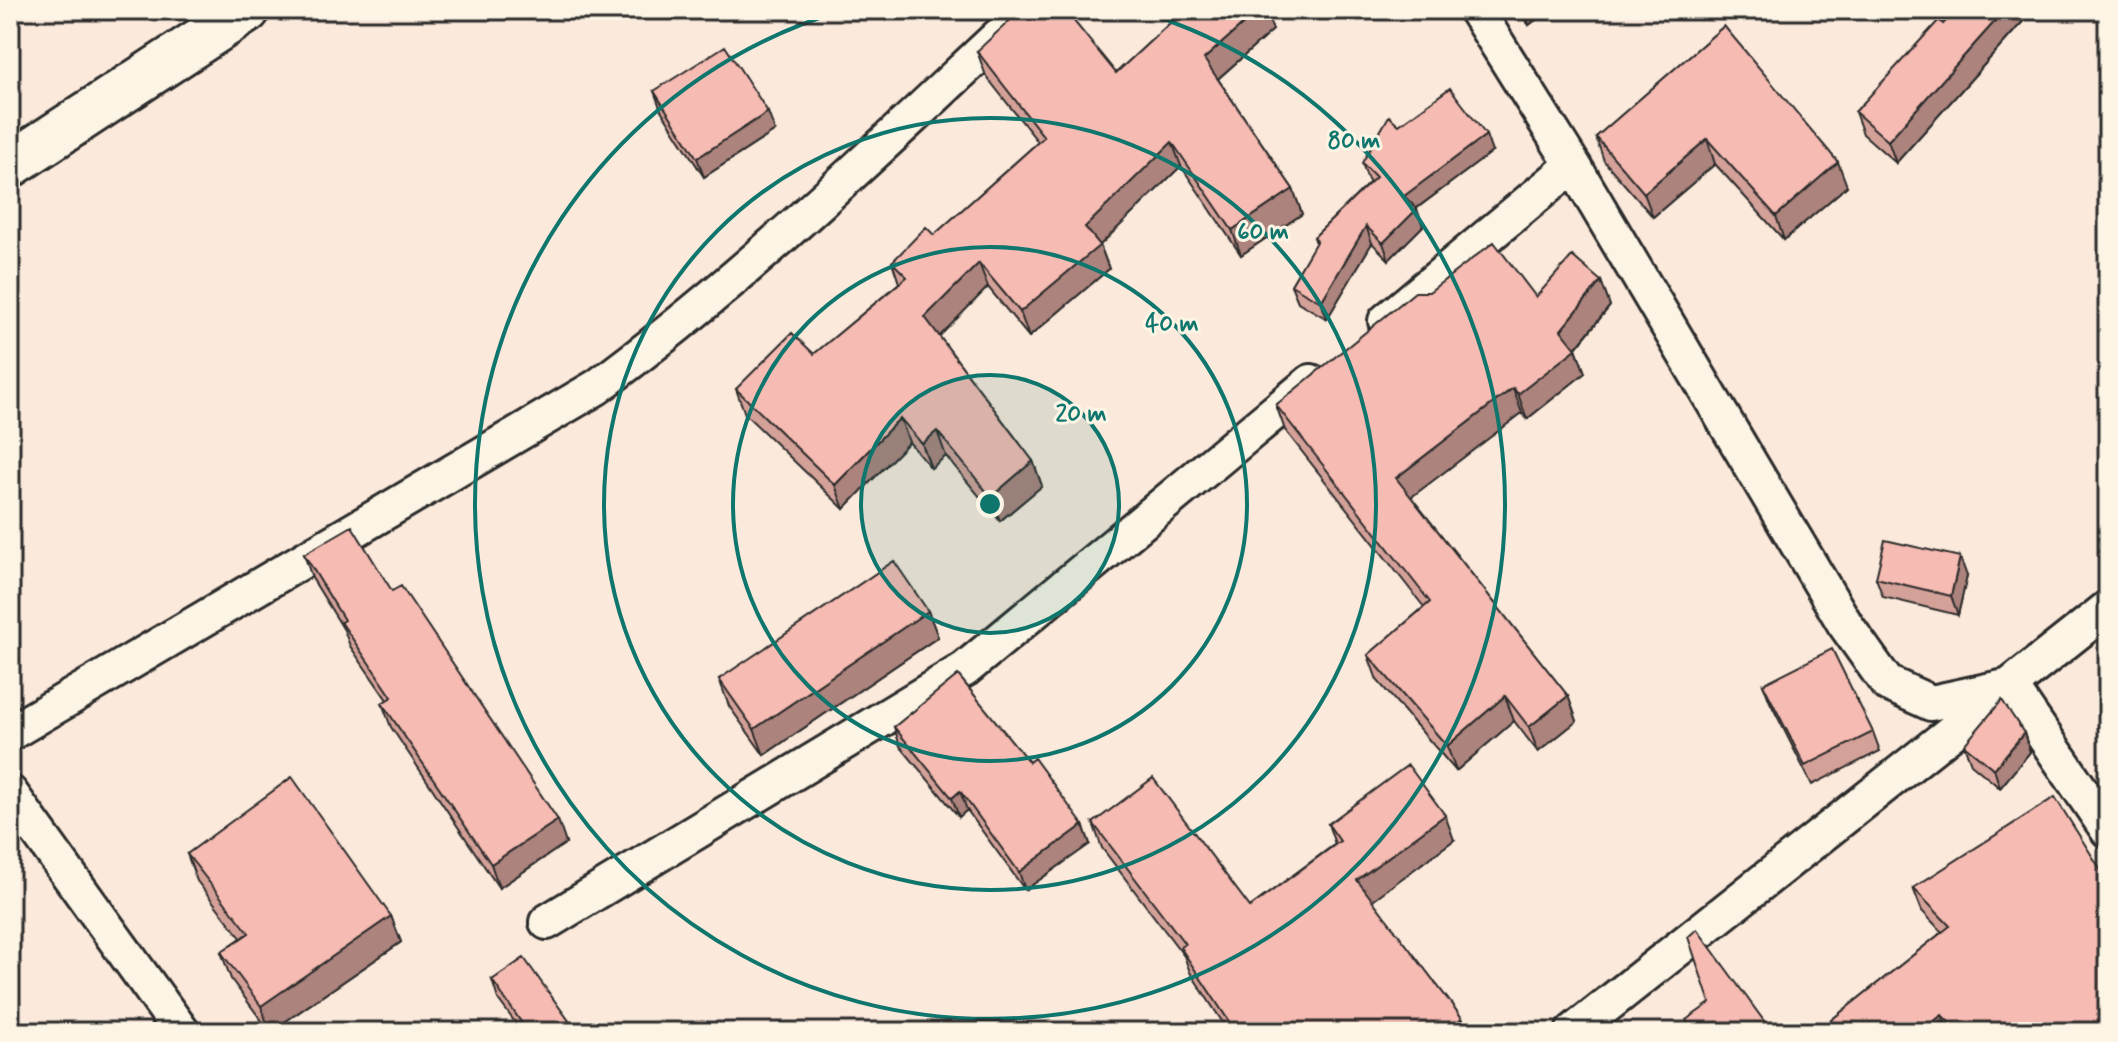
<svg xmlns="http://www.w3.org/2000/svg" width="2118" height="1042" viewBox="0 0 2118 1042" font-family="Mynerve,sans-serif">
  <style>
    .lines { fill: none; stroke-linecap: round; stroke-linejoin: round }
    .street-casing { stroke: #2b2b2b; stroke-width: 40 }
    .secondary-casing { stroke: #2b2b2b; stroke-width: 50 }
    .street { stroke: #fcf5e5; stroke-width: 34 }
    .secondary { stroke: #fcf5e5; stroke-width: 44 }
    .wall { fill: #d4a199; stroke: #2b2b2b; stroke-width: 2 }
    .shaded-wall { fill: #ac837d; stroke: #2b2b2b; stroke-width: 2 }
    .building { fill: #f6bbb2; stroke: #2b2b2b; stroke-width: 2 }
    .ring { fill: none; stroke: #0f766e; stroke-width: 4 }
    .centre { fill: #0f766e; stroke: #fcf5e5; stroke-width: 4 }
    .ring-label { font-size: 24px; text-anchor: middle; font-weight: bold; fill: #0f766e; stroke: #fcf5e5; stroke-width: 6; stroke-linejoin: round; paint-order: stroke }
  </style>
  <rect width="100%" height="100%" fill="#fbe9db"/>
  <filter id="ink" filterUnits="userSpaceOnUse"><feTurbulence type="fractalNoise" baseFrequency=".0125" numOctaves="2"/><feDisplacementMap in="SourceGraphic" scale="16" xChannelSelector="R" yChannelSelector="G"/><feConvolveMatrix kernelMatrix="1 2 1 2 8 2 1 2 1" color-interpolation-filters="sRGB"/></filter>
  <g filter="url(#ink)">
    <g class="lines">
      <defs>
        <path id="street" d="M1476 10 1573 165 1845 624 1887 683 1931 703 2010 686 2108 830
          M1386 321 1573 165
          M10 733 597 387C751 274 887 140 1027 10
          M10 793 182 1032
          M547 922 965 669 1311 382
          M1573 1032 2108 608"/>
        <path id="secondary" d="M10 165 247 10"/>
      </defs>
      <use href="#street" class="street-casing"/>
      <use href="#secondary" class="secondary-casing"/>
      <use href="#street" class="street"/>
      <use href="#secondary" class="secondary"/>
    </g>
    <path class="wall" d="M87 10H100L89 14Z
      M1184 10H1265L1273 30 1218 79 1293 189 1302 214 1241 255 1181 166 1100 245 1109 269 1029 337 988 287 939 336 1033 461 1042 486 1000 521 946 456 931 468 909 442 844 509 745 414 736 389 814 354 899 283 892 262 934 235 1038 142 986 76 977 51 1116 73Z
      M1517 10H1549L1529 25Z
      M2028 16 1896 163 1863 134 1855 112 1943 24Z
      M1724 26 1847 186 1784 240 1715 164 1653 217 1604 161 1596 137Z
      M654 91 775 131 704 177 661 110Z
      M1399 125 1492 152 1416 209 1423 226 1389 260 1372 243 1327 319 1298 302 1291 285 1316 243 1314 237 1370 182 1368 180 1362 163Z
      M1601 281 1610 306 1576 348 1585 373 1527 419 1522 413 1411 497 1568 696 1577 721 1538 752 1514 721 1456 771 1377 680 1368 655 1424 607 1285 430 1276 405 1429 292 1536 297Z
      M304 554 392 591 566 843 499 888 391 727 382 703 387 700 350 646 344 630 312 578Z
      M1967 576 1958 615 1883 597 1876 578Z
      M928 611 938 637 764 755 729 706 719 679Z
      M2108 617V640L2102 623Z
      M1763 684 1873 732 1880 751 1812 785 1770 702Z
      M894 727 1029 762 1083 825 1090 844 1025 890 967 810 959 817 900 746Z
      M2024 733 2030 752 2000 788 1971 764 1964 745Z
      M1093 823 1250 907 1335 844 1328 824 1454 840 1372 900 1462 1018 1467 1032H1229L1190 972 1184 956 1102 848Z
      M187 854 391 916 401 942 270 1032 231 979 221 952 241 938 197 881Z
      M2106 878 2108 1032H1816L1942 932 1922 911 1913 888Z
      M492 980 577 1032H522L498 999Z"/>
    <path class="shaded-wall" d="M1259 10H1265L1273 30 1213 83 1204 59Z
      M1524 10H1549L1529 25Z
      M2005 10H2033L1896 163 1888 141Z
      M768 112 775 131 704 177 697 158Z
      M1486 135 1492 152 1410 213 1404 196Z
      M1707 139 1715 164 1653 217 1644 193Z
      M1172 142 1181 166 1100 245 1109 269 1029 337 1020 312 1085 227Z
      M1838 162 1847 186 1784 240 1776 216Z
      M1293 189 1302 214 1241 255 1232 230Z
      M1417 209 1423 226 1389 260 1383 243Z
      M1366 226 1372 243 1327 319 1321 302Z
      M979 263 988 287 934 342 925 317Z
      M1601 281 1610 306 1573 351 1576 349 1585 373 1527 419 1518 394 1561 330Z
      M1513 388 1522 413 1405 502 1396 478Z
      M900 418 909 442 844 509 835 485Z
      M937 431 946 456 931 468 922 444Z
      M1033 461 1042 486 1000 521 991 497Z
      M1960 557 1967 576 1958 615 1951 596Z
      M928 611 938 637 764 755 754 729Z
      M1505 696 1514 721 1456 771 1447 746Z
      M1568 696 1577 721 1538 752 1529 727Z
      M2024 733 2030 752 2000 788 1994 769Z
      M960 791 967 810 959 817 952 798Z
      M1445 815 1454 840 1366 905 1357 880Z
      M558 820 566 843 499 888 491 864Z
      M1083 825 1090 844 1025 890 1019 872Z
      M391 916 401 942 270 1032 261 1006Z
      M1942 1015 1948 1032H1919Z
      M1462 1018 1467 1032H1443Z"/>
    <path class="building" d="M1021 10H1065L1116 73 1184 10H1259L1204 59 1293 189 1232 230 1172 142 1085 227 1100 245 1020 312 979 263 925 317 1033 461 991 497 937 431 922 444 900 418 835 485 736 389 792 333 814 354 907 277 892 262 926 227 934 235 1044 137 977 51Z
      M1957 10H2005L1888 141 1855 112 1939 20 1943 24Z
      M1724 26 1838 162 1776 216 1707 139 1644 193 1596 137Z
      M725 46 768 112 697 158 654 91Z
      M1450 88 1486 135 1404 196 1417 209 1383 243 1366 226 1321 302 1291 285 1317 240 1314 237 1376 177 1362 163 1389 116 1399 125Z
      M1494 242 1536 297 1572 256 1601 281 1561 330 1576 349 1518 394 1513 388 1396 478 1568 696 1529 727 1505 696 1447 746 1368 655 1430 602 1276 405 1415 292H1429Z
      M352 526 392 591 401 586 558 820 491 864 382 703 392 697 341 622 344 620 304 554Z
      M1885 540 1960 557 1951 596 1876 578Z
      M894 561 928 611 754 729 719 679Z
      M2108 617V630L2102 623Z
      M1832 649 1873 732 1805 766 1763 684Z
      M958 675 1029 762 1034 758 1083 825 1019 872 960 791 952 798 894 727Z
      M2002 700 2024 733 1994 769 1964 745Z
      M1408 765 1445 815 1357 880 1462 1018 1443 1032H1236L1180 947 1185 944 1093 823 1153 778 1250 907 1340 841 1328 824Z
      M292 777 391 916 261 1006 221 952 249 933 187 854Z
      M2055 797 2106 878 2108 875V1032H1958L1942 1015 1919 1032H1816L1950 926 1913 888Z
      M1697 929 1772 1032H1694L1686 1020 1710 1003 1688 937Z
      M524 958 577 1032H528L492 980Z"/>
  </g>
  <circle cx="990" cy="504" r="129" fill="#0f766e" fill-opacity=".12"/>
  <g class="ring">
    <circle cx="990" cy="504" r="129"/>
    <circle cx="990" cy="504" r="257"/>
    <circle cx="990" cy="504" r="386"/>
    <path d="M1136 10A515 515 0 1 1 844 10"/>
  </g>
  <circle cx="990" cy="504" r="12" class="centre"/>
  <g class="ring-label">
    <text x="1354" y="148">80 m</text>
    <text x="1263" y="239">60 m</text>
    <text x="1172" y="331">40 m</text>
    <text x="1081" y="421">20 m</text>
  </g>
  <rect width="2118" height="1042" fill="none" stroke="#fcf5e5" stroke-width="40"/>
  <rect x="20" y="20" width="2078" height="1002" fill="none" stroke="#2b2b2b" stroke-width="3" filter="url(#ink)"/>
</svg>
